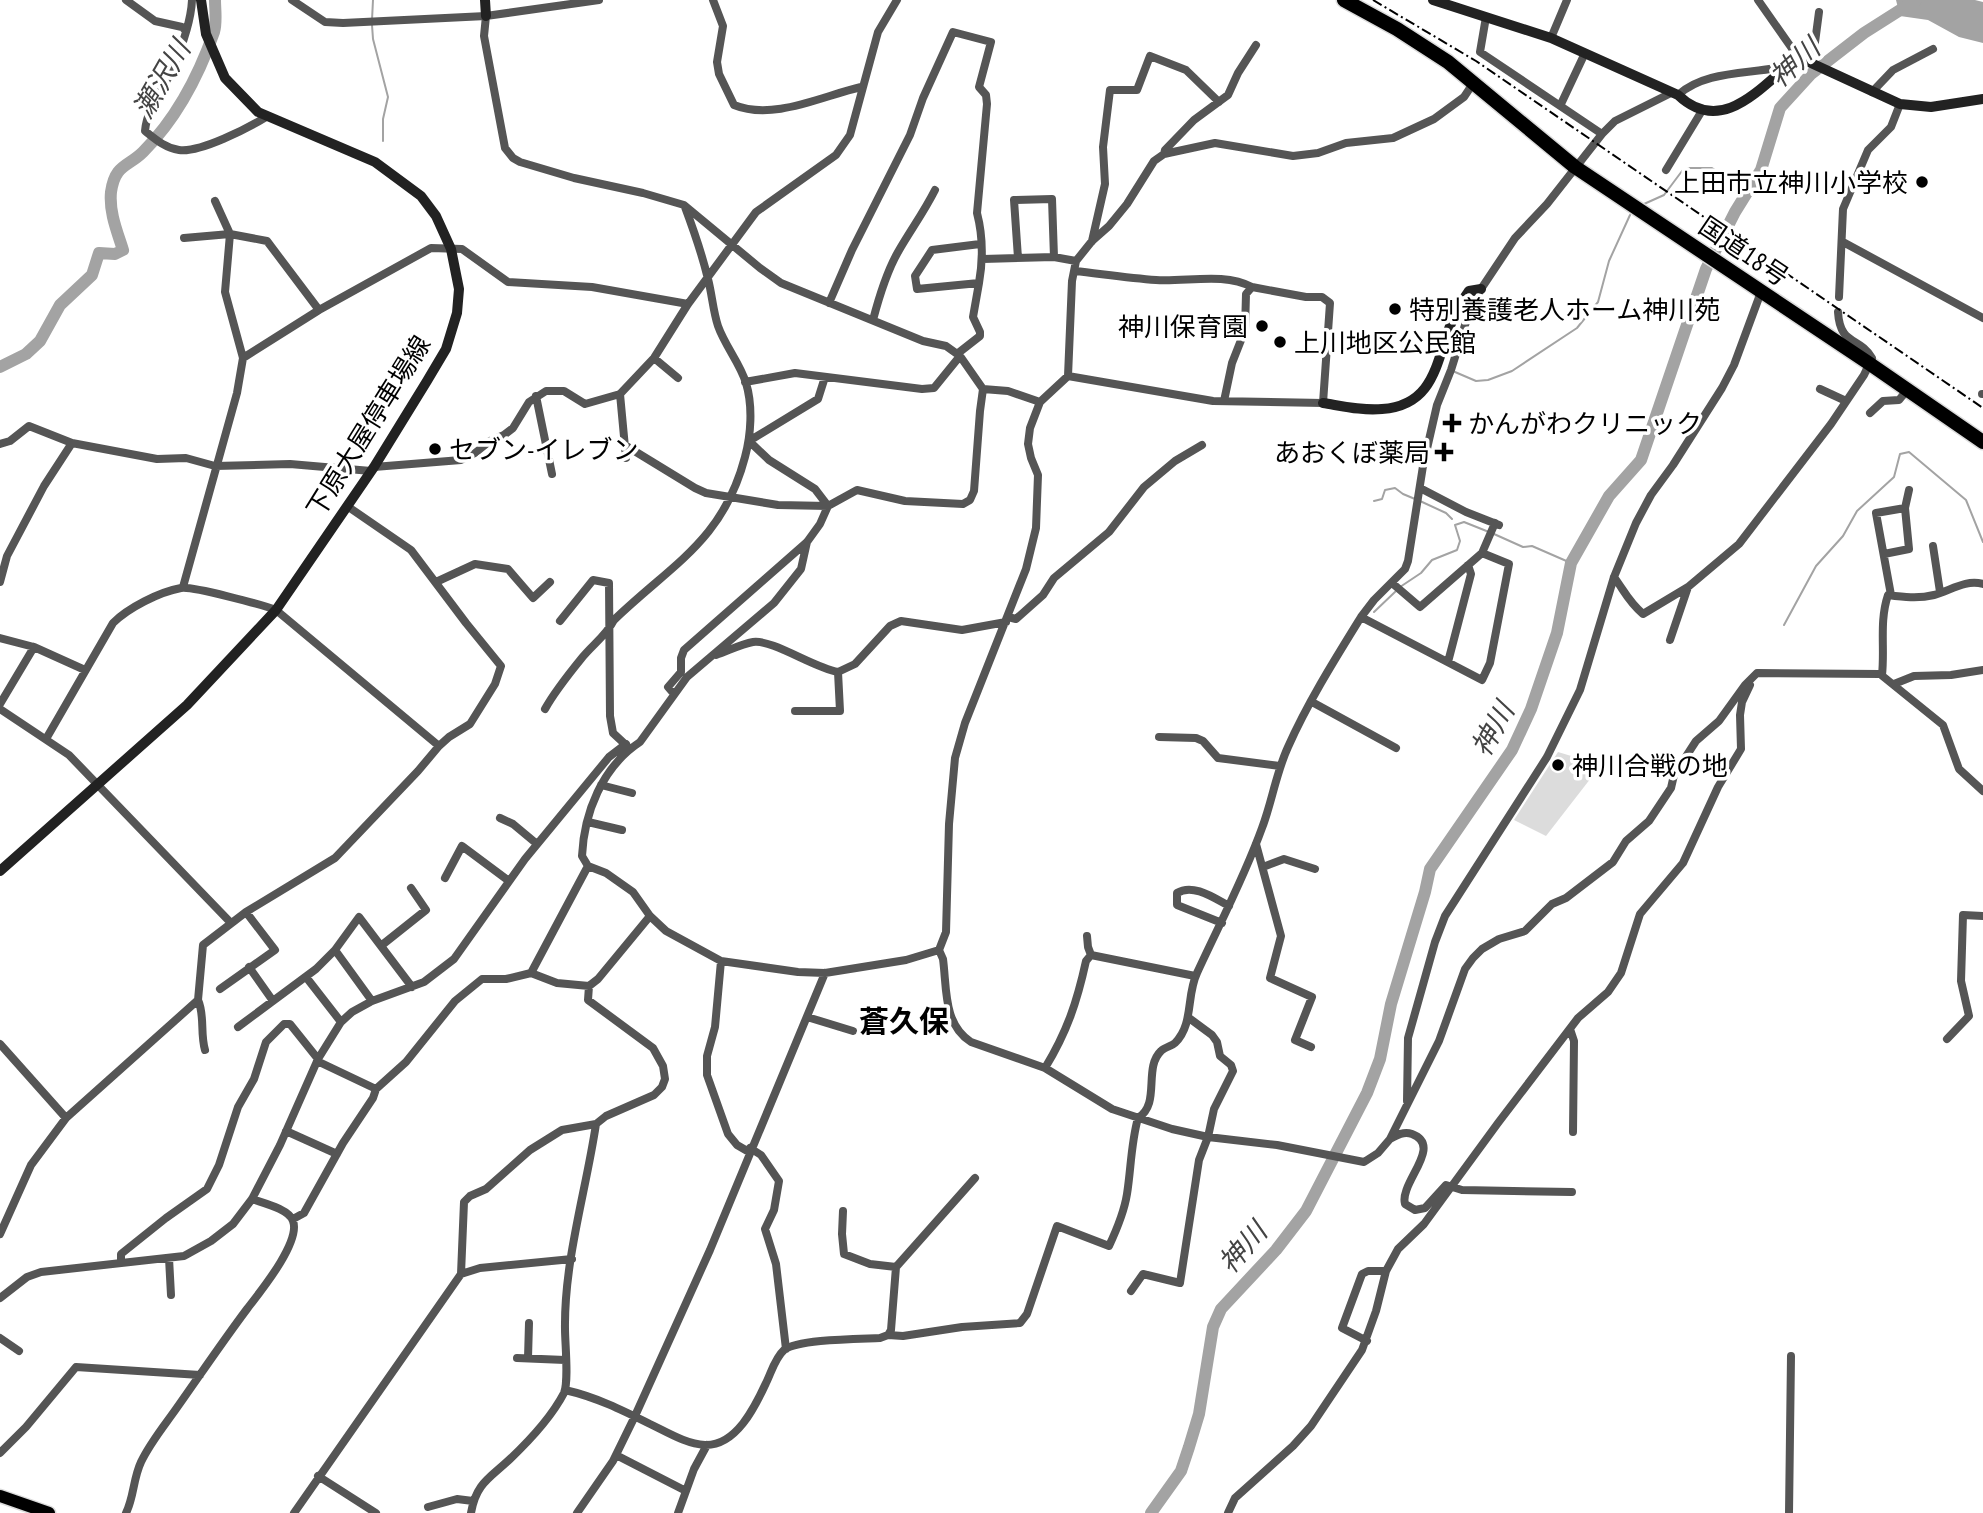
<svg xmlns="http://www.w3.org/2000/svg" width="1983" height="1513" viewBox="0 0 1983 1513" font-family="'PT Sans Narrow','Noto Sans JP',sans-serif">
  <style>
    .green { fill: #dcdcdc }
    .water { fill: #a3a3a3 }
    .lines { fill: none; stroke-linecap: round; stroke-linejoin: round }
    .stream { stroke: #a3a3a3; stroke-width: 2 }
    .river { stroke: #a3a3a3; stroke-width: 12 }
    .primary-casing { stroke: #dbdbdb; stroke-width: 15 }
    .highway-casing { stroke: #dbdbdb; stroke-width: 17 }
    .street { stroke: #555; stroke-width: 8 }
    .secondary { stroke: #222; stroke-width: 10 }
    .primary { stroke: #000; stroke-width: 12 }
    .highway { stroke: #000; stroke-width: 14 }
    .rail { stroke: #000; stroke-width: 2; stroke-dasharray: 10 3.5 2 3.5; stroke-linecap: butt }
    .poi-dot { fill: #000; stroke: #fff; stroke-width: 2.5 }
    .labels { text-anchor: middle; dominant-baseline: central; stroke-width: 7; stroke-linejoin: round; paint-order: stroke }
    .poi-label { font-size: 26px; fill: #000; stroke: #fff; text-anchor: start }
    .street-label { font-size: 26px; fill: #000; stroke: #fff }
    .water-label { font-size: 28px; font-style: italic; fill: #444; stroke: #fff }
    .quarter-label { font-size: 30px; font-weight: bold; fill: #000; stroke: #fff }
  </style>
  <rect width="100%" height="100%" fill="#fff"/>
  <path class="green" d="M1558 752 1601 765 1546 836 1514 820Z"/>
  <path class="water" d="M1896 0H1975L1983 2V43L1959 37 1928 20 1900 16Z"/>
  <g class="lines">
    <path class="stream" d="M372 20 373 0
      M372 25 373 39 388 97 383 119V141
      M1644 204 1664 195 1682 171 1690 168H1712L1748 191
      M1455 372 1476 381 1488 380 1512 371 1577 328 1598 302 1609 261 1630 215
      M1374 501 1382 499 1385 490 1395 488 1403 494 1415 499
      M1420 501 1446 513 1452 519
      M1494 534 1523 547 1532 546 1571 563
      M1400 587 1421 573 1432 560 1457 550 1460 541 1455 525 1464 522 1489 532
      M1374 612 1396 591
      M1784 625 1816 566 1843 536 1857 511 1894 477 1900 454 1909 452 1966 500 1983 542"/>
    <path class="river" d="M0 367 26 354 40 341 60 305 92 275 99 253 115 254 123 250C117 231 109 212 111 192 115 164 128 167 143 152 176 119 199 75 214 32 217 22 215 10 215 0
      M1151 1513 1181 1471 1189 1447 1199 1414 1213 1327 1221 1309 1276 1250 1306 1211 1367 1093 1380 1059 1391 1004 1425 892 1430 869 1512 750 1531 709 1557 633 1571 563 1609 496 1641 460 1706 269 1735 212 1761 170 1780 108 1811 74 1864 33 1916 0"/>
    <defs>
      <path id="primary" d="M0 1496 49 1513"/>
      <path id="highway" d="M1344 0 1397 29 1448 62 1575 167 1870 364 1983 442"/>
    </defs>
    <use href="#primary" class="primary-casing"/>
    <use href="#highway" class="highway-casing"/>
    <path class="street" d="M126 0 155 21 182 27 186 31
      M192 0C191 23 181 49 172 70 163 91 147 107 145 131 155 139 165 148 179 150 200 153 248 128 266 117
      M292 0 325 22 343 23 486 16 599 0
      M713 0 723 26 717 62 719 74 734 105C773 121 822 96 861 87
      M1758 0 1798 57
      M486 16 484 36 505 148 513 158 520 162 574 178 643 193 684 205 760 268 781 283 923 341 946 346 960 356 983 389 980 411 974 491 970 500 963 504 905 501 857 490 828 506 778 505 706 493 695 488 623 444
      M1486 17 1480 52 1602 134
      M1551 38 1567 0
      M1802 59 1814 50 1819 12
      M1872 92 1893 70 1933 49
      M1678 95C1703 72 1743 74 1776 68L1780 72
      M1561 104 1585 53
      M1164 154 1165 150 1194 120 1228 95 1238 73 1256 45
      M1666 170 1703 109
      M184 238 230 234 267 241 319 310
      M1092 241 1105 184 1103 147 1110 90H1137L1150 56 1186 70 1219 102
      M1843 242 1983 318
      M1018 258 1014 200 1052 199 1054 257
      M983 259 1054 257 1076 261
      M1075 271C1102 274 1129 278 1156 280 1187 282 1224 272 1252 287L1246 294 1245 330 1232 363 1224 401
      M1839 297 1843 209 1868 150 1891 127 1900 104
      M829 303 852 250 910 135 923 98 953 32 991 42 979 87 986 95 987 104 977 213C983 236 983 260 979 283L917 289 915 276 932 250 980 244
      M873 320C879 297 886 273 898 252 910 231 924 212 935 190
      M957 354 980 336V332L973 317 979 283
      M243 358 319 310 431 248 462 249 508 282 592 287 688 304
      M654 358 678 378
      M1068 376 1213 401 1323 403 1330 303 1322 297H1306L1252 287
      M745 382 795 373 922 389 934 388 960 356
      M983 389 1008 391 1040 402
      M1820 389 1846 401
      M620 394 626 458
      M1982 394H1983
      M536 396 552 474
      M1870 413 1883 401 1899 400 1908 389
      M749 441 769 460 815 489 828 506
      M749 441 818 399 825 377
      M0 444 10 441 29 426 72 443
      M374 467 461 460 475 453 490 441 504 435 513 428 529 402 546 391H564L585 404 620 394 654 358 688 304 756 212 836 155 850 135 878 32 897 0
      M1420 488 1466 512 1499 525
      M807 542 801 569 774 603 687 677 640 742C602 767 584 813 582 856L588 866 606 873 633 892 650 916 666 931 721 961 798 972 825 973 906 960 939 950 946 932 949 824 955 758 965 723 1026 569 1036 528 1038 475 1031 458 1028 444 1030 428 1040 402 1068 376 1072 281 1076 261 1092 241 1109 226 1127 204 1154 161 1164 154 1215 143 1293 156 1318 153 1346 143 1393 138 1434 119 1464 97 1474 82
      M1933 546 1940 592
      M1884 554 1909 549 1905 508 1909 490
      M1614 577C1625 592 1628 601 1643 614L1688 587
      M0 582 7 556 44 486 72 443 157 459 186 458 215 466 290 464 371 471
      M436 582 475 564 508 569 533 598 550 582
      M1392 583 1420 607 1482 553 1495 523
      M183 587 237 393 243 358 225 292 230 234 215 201
      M1891 595 1876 513 1905 508
      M1008 617 1016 619 1043 595 1054 578 1109 532 1144 487 1175 461 1202 445
      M1361 617 1482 680 1490 663 1509 564 1482 553
      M560 621 593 580 609 583 610 716 613 733 627 746
      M0 638 34 647 85 670
      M1670 640 1688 587 1739 544 1831 424 1864 375 1872 358C1859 336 1840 346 1838 312
      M716 655C728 651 741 644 753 642 772 639 814 668 838 672L855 664 890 626 901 621 962 630 1006 622
      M1448 662 1471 574 1468 565
      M1882 675C1885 648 1879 622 1888 595 1903 597 1918 599 1934 595 1950 591 1965 579 1983 584
      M1894 684 1914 676 1951 675 1983 670
      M674 694 668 687 681 672V658L684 650 807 542 820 524 828 506
      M1312 702 1396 748
      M0 704 34 647
      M0 709 69 755 231 923
      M545 709C555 691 568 675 581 659 592 645 606 636 614 620 672 564 723 541 745 457 751 435 753 406 746 383 740 363 725 346 718 326 713 311 712 294 708 279 702 254 694 231 685 207
      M795 711H840L838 672
      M1159 737 1196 738 1203 741 1218 758 1280 766
      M46 739 113 623C128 608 159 592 181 588 192 586 263 605 276 610L439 746
      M601 785 632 793
      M500 818 513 824 537 844
      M588 822 622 830
      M1256 844 1281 936 1270 978 1312 997 1295 1040 1311 1047
      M1263 867 1284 859 1315 869
      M445 878 462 846 509 881
      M1222 923 1177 905V893C1193 883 1214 898 1229 906
      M1087 936 1088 947 1091 955
      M382 945 426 910 411 888
      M335 950 372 1001
      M939 950 943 959C947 989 943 1024 971 1042L1045 1068 1112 1109 1172 1129 1208 1137 1277 1145 1364 1162 1378 1153 1390 1139 1439 1041 1465 969 1473 958 1482 949 1499 939 1525 931 1552 904 1566 898 1613 862 1626 841 1649 821 1671 788 1674 775 1696 741 1719 721 1745 685 1757 673 1880 674 1943 725 1959 769 1983 791
      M721 961 715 1027 707 1056V1075L728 1134 737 1145 749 1152
      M249 967 273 1001
      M531 973 588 866
      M306 977 341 1022
      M220 989 275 950 246 912
      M198 1000C205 1015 200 1033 205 1050
      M807 1017 853 1031
      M238 1027 316 969 335 950 359 917 412 987
      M1570 1029 1574 1041 1573 1132
      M1947 1039 1969 1016 1961 981 1963 915 1983 916
      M0 1044 66 1118
      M317 1061 376 1089
      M1045 1068C1067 1032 1077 1002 1086 961L1091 955 1195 976
      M1407 1101 1408 1038 1435 942 1445 916 1547 757 1580 690 1614 577 1636 523 1651 495 1673 465 1722 388 1734 365 1761 292
      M286 1131 337 1154
      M1390 1139C1397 1135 1404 1131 1412 1134 1444 1146 1399 1183 1405 1204L1415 1210 1425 1208 1446 1185 1462 1190 1572 1192
      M750 1148 761 1155 779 1181 774 1210 765 1229 776 1264 786 1349
      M843 1211 842 1234 844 1254 870 1264 896 1267
      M293 1219 304 1213 343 1143 373 1098 376 1089 406 1062 455 1001 482 979H506L531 973 557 983 589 986 598 979 650 916
      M0 1234 31 1165 66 1118 198 1000 203 945 246 912 335 858 418 771 439 746 449 737 470 724 495 684 501 666 466 623 411 550 347 506
      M169 1258 171 1295
      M121 1263V1254L166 1218 207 1189 219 1165 238 1107 254 1079 266 1042 284 1024H290L318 1059
      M461 1274 480 1268 572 1259
      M1131 1291 1143 1274 1180 1283 1199 1160 1208 1137 1214 1109 1233 1071 1231 1065 1220 1056 1217 1042 1212 1035 1189 1018
      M0 1298 27 1277 41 1272 184 1256 211 1241 233 1224 252 1199 280 1145 318 1059 341 1022 352 1012 372 1001 424 982 454 959 525 859 609 757 626 744
      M888 1335 903 1336 962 1327 1020 1323 1027 1314 1057 1226 1109 1246C1117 1229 1124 1213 1127 1194 1131 1169 1131 1143 1138 1118 1161 1104 1143 1068 1161 1051 1165 1047 1172 1046 1175 1043 1194 1024 1186 996 1197 973 1219 925 1244 878 1262 828 1272 802 1276 773 1288 747 1308 702 1335 659 1361 617L1374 600 1405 569 1408 561 1423 466 1437 405 1451 370 1470 309 1481 289 1515 238 1547 204 1602 134 1615 121 1671 93
      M0 1338 19 1351
      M1367 1341 1342 1328 1362 1274 1368 1271H1386
      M517 1358 565 1360
      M528 1358 529 1323
      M565 1390C596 1397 622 1410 650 1424 667 1432 686 1444 705 1445 736 1446 755 1407 766 1383 771 1373 775 1358 784 1350 798 1339 859 1339 880 1338L888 1335 891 1330 896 1267 975 1178
      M0 1453 26 1427 76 1367 200 1375
      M616 1455 686 1491
      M318 1476 376 1513
      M428 1507 457 1499 473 1501
      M126 1513C134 1497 133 1479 141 1462 150 1443 164 1426 176 1409 200 1375 223 1341 247 1309 260 1292 301 1242 293 1221 289 1209 263 1203 252 1199
      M294 1513 461 1274 464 1202 470 1196 486 1189 530 1150 562 1130 596 1124 606 1116 654 1095 662 1087 665 1079 663 1066 653 1048 588 1000 589 986
      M471 1513C476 1483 490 1478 510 1459 529 1441 552 1416 564 1393 569 1381 565 1344 565 1329 564 1261 586 1191 596 1124
      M577 1513 613 1461 635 1416 710 1250 825 973
      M678 1513 694 1469 707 1445
      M1228 1513 1235 1498 1293 1446 1311 1426 1362 1350 1376 1311 1386 1271 1398 1249 1424 1224 1498 1123 1578 1018 1608 992 1621 973 1640 914 1683 863 1718 787 1741 749 1740 715 1742 702 1750 685
      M1789 1513 1791 1356"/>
    <path class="secondary" d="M485 0 486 16
      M1433 0 1551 38 1678 95C1723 138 1763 84 1798 57L1900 104 1931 107 1983 99
      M1323 403C1342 406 1363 411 1382 409 1439 405 1436 354 1455 314 1458 306 1464 298 1469 291L1481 289
      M0 871 187 705 276 610 374 467 427 381 446 349 457 313 459 289 451 249 436 216 421 196 375 162 258 112 225 78 206 34 201 0"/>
    <use href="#primary" class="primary"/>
    <use href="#highway" class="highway"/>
    <path class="rail" d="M1373 0 1476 61 1983 408"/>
  </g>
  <g class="poi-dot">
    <circle cx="1922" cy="182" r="7"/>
    <circle cx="1395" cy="309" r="7"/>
    <circle cx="1262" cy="326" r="7"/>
    <circle cx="1280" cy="342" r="7"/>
    <path d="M1448.5 412.5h7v7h7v7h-7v7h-7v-7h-7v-7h7z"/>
    <circle cx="435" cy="449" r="7"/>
    <path d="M1440.5 441.5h7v7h7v7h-7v7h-7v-7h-7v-7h7z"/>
    <circle cx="1558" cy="765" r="7"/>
  </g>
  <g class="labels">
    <g class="poi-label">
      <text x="1908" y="182" text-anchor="end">上田市立神川小学校</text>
      <text x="1409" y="309">特別養護老人ホーム神川苑</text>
      <text x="1248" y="326" text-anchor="end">神川保育園</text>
      <text x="1294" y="342">上川地区公民館</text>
      <text x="1468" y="423">かんがわクリニック</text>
      <text x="449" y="449">セブン-イレブン</text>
      <text x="1430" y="452" text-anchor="end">あおくぼ薬局</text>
      <text x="1572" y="765">神川合戦の地</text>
    </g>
    <g class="street-label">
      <text transform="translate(1744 251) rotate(34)">国道18号</text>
      <text transform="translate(368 426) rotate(-58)">下原大屋停車場線</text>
    </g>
    <g class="water-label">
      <text transform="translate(1794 62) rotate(-42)">神川</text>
      <text transform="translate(161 79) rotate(-60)">瀬沢川</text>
      <text transform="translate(1492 729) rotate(-61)">神川</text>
      <text transform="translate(1242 1247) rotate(-49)">神川</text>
    </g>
    <g class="quarter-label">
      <text x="904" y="1020">蒼久保</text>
    </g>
  </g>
</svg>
